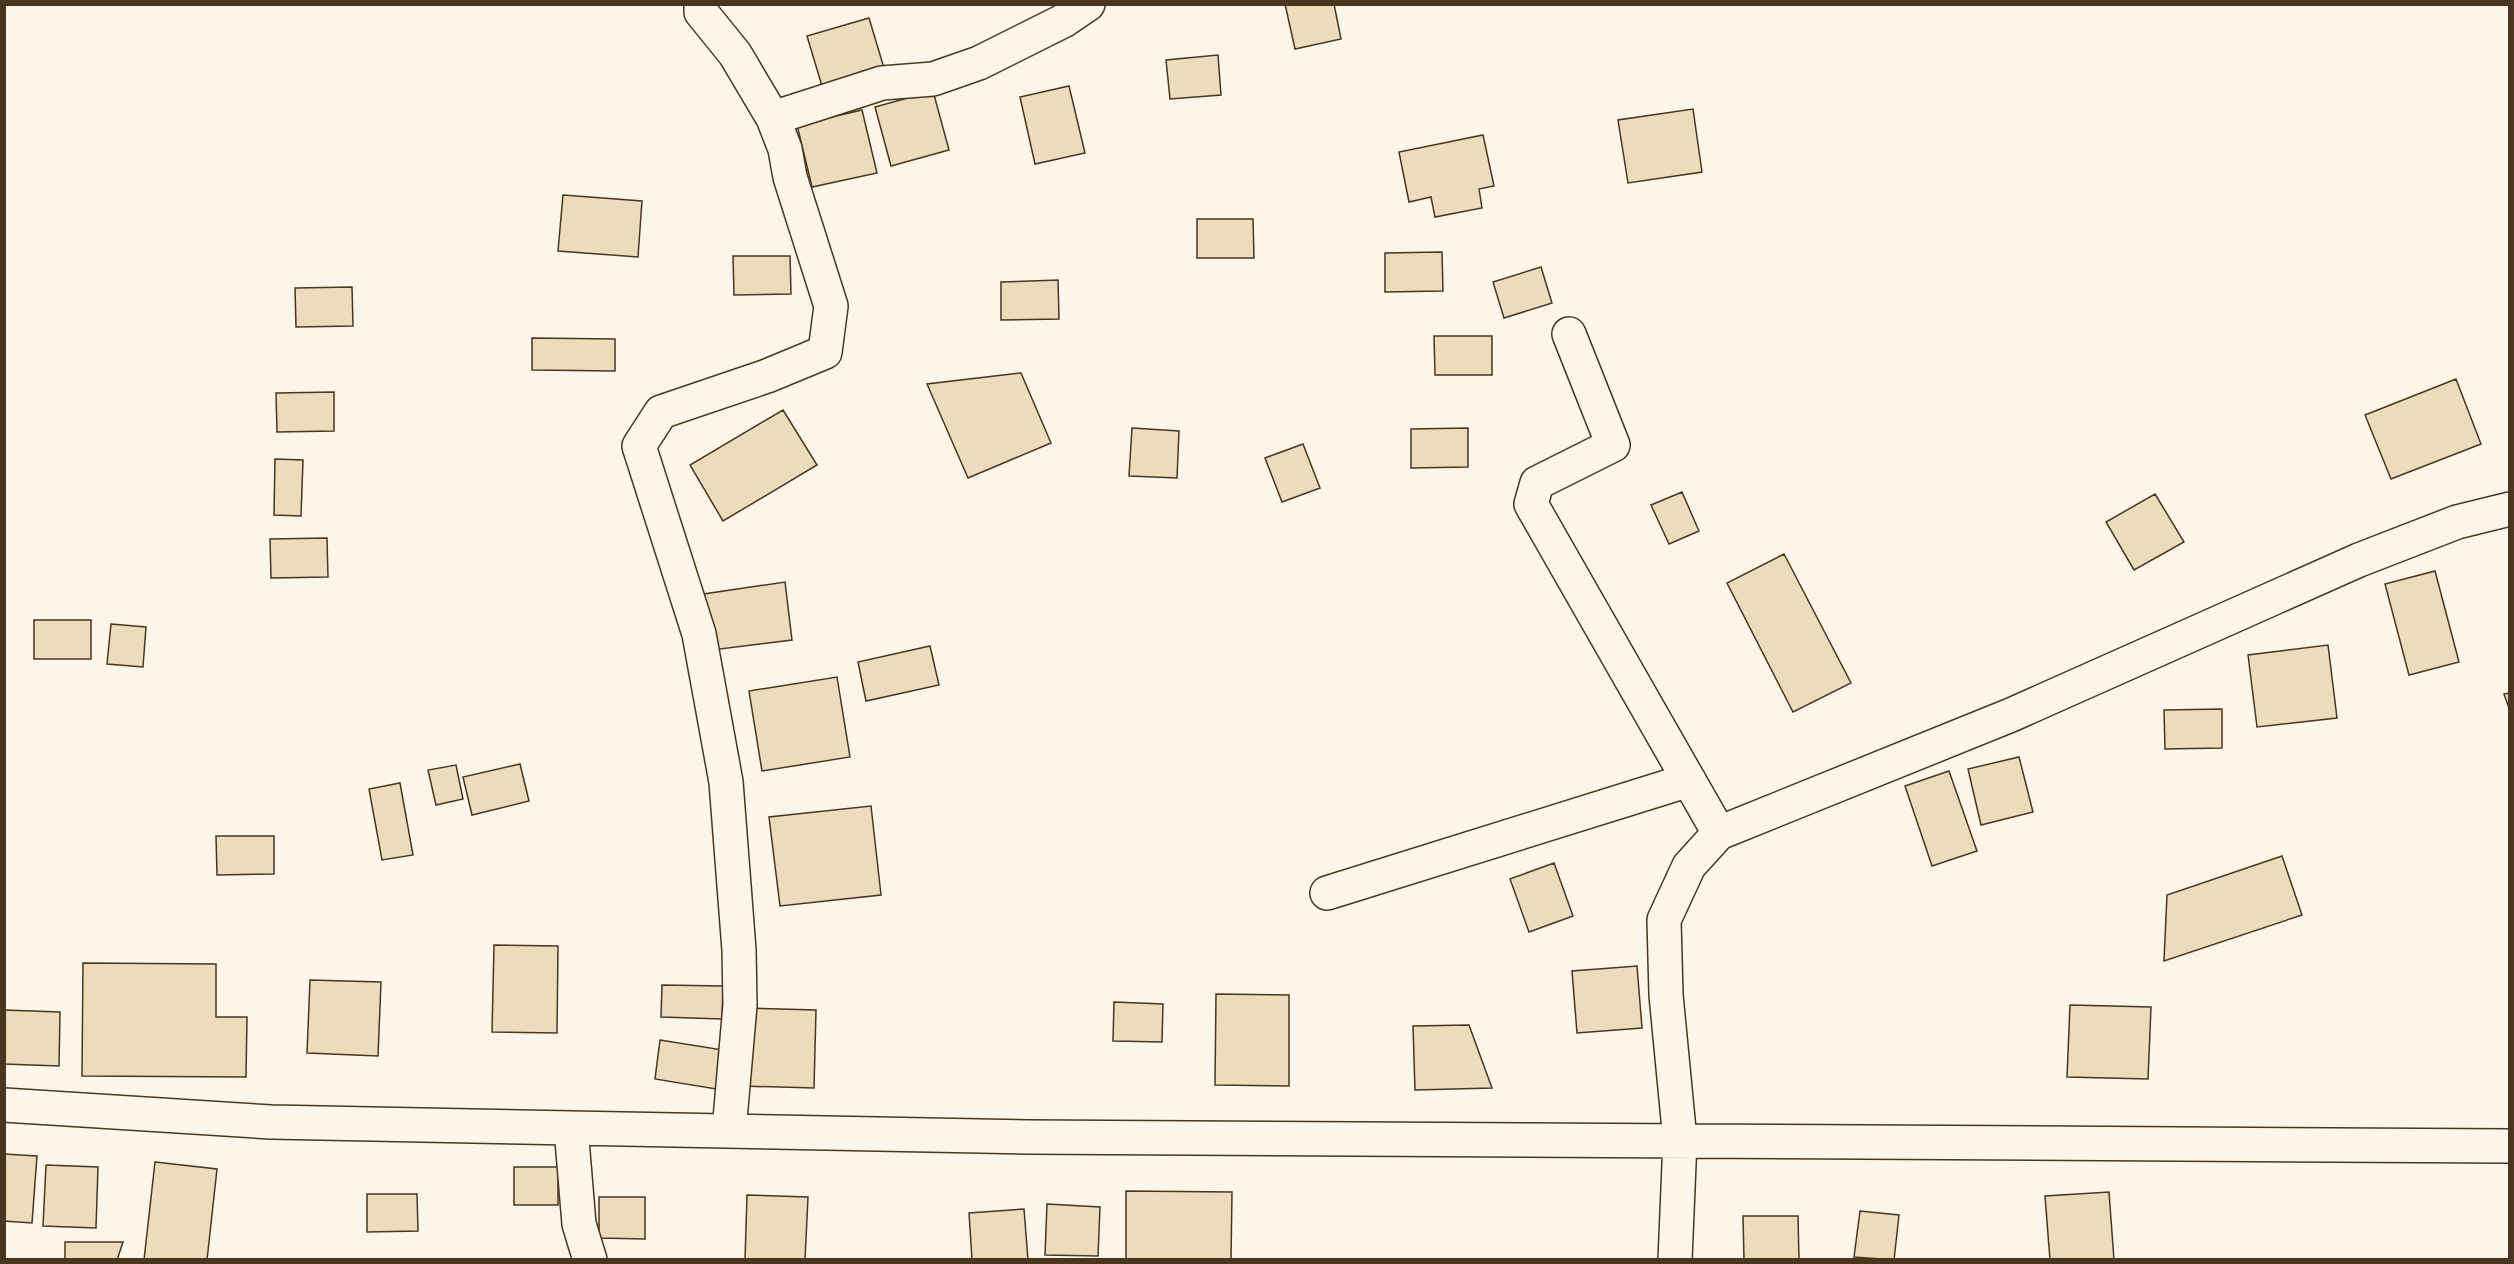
<svg xmlns="http://www.w3.org/2000/svg" width="2514" height="1264" viewBox="0 0 2514 1264" font-family="'Varela Round',sans-serif">
  <style>
    .building { fill: #ecdcbc; stroke: #4a3520; stroke-width: 1.5 }
    .lines { fill: none; stroke-linecap: round; stroke-linejoin: round }
    .street-casing { stroke: #4a3520; stroke-width: 36 }
    .street { stroke: #fbf6e9; stroke-width: 33 }
  </style>
  <rect width="100%" height="100%" fill="#fbf6e9"/>
  <path class="building" d="M1285 4H1334L1341 39 1295 49Z
    M869 18 884 68 822 86 807 36Z
    M1218 55 1221 95 1170 99 1166 60Z
    M1069 86 1085 153 1035 164 1020 97Z
    M933 91 949 150 891 166 875 107Z
    M1693 109 1702 172 1628 183 1618 120Z
    M862 110 877 173 812 187 797 125Z
    M1483 135 1494 186 1479 189 1482 208 1435 217 1431 197 1409 202 1399 152Z
    M563 195 642 201 638 257 558 251Z
    M1197 219H1253L1254 258H1197Z
    M1442 252 1443 291 1385 292V253Z
    M733 256H790L791 294 734 295Z
    M1541 267 1552 303 1504 318 1493 282Z
    M1058 280 1059 319 1001 320V282Z
    M352 287 353 326 296 327 295 288Z
    M1434 336H1492V375H1435Z
    M532 338 615 339V371L532 370Z
    M1021 373 1051 443 968 478 927 384Z
    M2456 379 2481 444 2391 479 2365 415Z
    M334 392V431L277 432 276 393Z
    M783 410 817 465 723 521 690 465Z
    M1132 428 1179 431 1177 478 1129 476Z
    M1468 428V467L1411 468V429Z
    M1303 444 1320 488 1282 502 1265 458Z
    M275 459 303 460 301 516 274 515Z
    M1682 492 1699 531 1669 544 1651 505Z
    M2155 494 2184 542 2134 570 2106 522Z
    M327 538 328 577 271 578 270 539Z
    M1784 554 1851 683 1793 712 1727 583Z
    M2435 571 2459 662 2409 675 2385 584Z
    M785 582 792 640 712 650 704 594Z
    M34 620H91V659H34Z
    M111 624 146 627 143 667 107 664Z
    M2328 645 2337 718 2257 727 2248 655Z
    M930 646 939 685 866 701 858 662Z
    M837 677 850 757 762 771 749 691Z
    M2510 693V711L2504 694Z
    M2222 709V748L2165 749 2164 710Z
    M2019 757 2033 812 1981 825 1968 769Z
    M520 764 529 801 472 815 463 777Z
    M456 765 463 799 436 805 428 770Z
    M1949 771 1977 851 1932 866 1905 786Z
    M400 783 413 855 382 860 369 789Z
    M871 806 881 895 780 906 769 817Z
    M216 836H274V874L217 875Z
    M2282 856 2302 915 2164 961 2167 895Z
    M1554 863 1573 916 1529 932 1510 879Z
    M494 945 558 946 557 1033 492 1032Z
    M83 963 216 964V1017H247L246 1077 82 1076Z
    M1637 966 1642 1028 1577 1033 1572 971Z
    M310 980 381 982 378 1056 307 1053Z
    M662 985 723 986 722 1019 661 1017Z
    M1216 994 1289 995V1086L1215 1085Z
    M1114 1002 1163 1004 1162 1042 1113 1041Z
    M2070 1005 2151 1007 2148 1079 2067 1077Z
    M744 1008 816 1010 814 1088 741 1086Z
    M4 1010 60 1012 59 1066 4 1064Z
    M1469 1025 1492 1088 1415 1090 1413 1026Z
    M660 1040 723 1050 716 1089 655 1079Z
    M4 1154 37 1156 32 1223 4 1221Z
    M155 1162 217 1169 207 1260H144Z
    M46 1165 98 1167 96 1228 43 1226Z
    M514 1167H558V1205H514Z
    M1126 1191 1232 1192 1231 1260 1126 1259Z
    M2109 1192 2114 1260H2050L2045 1196Z
    M367 1194H417L418 1231 367 1232Z
    M747 1195 808 1197 805 1260H745Z
    M599 1197H645V1239L599 1238Z
    M1047 1204 1100 1207 1098 1256 1045 1255Z
    M1024 1209 1028 1260H972L969 1213Z
    M1860 1211 1899 1215 1894 1260 1854 1257Z
    M1743 1216H1798L1799 1260H1744Z
    M65 1242H123L117 1260H65Z"/>
  <g class="lines">
    <defs>
      <path id="street" d="M701 4V12L735 54 773 118
        M1569 334 1613 445 1537 483 1531 504 1719 833
        M1327 893 1689 780
        M4 1105 271 1122 1028 1137 2510 1146
        M571 1128 579 1224 590 1260
        M729 1131 740 1005 739 950 726 782 699 634 639 446 661 412 767 376 825 352 831 306 790 177 785 149 773 118 882 83 933 79 979 63 1063 21 1088 4
        M1675 1260 1680 1140 1666 995 1664 920 1689 866 1719 833 2011 715 2359 560 2457 522 2510 509"/>
    </defs>
    <use href="#street" class="street-casing"/>
    <use href="#street" class="street"/>
  </g>
  <rect width="2514" height="1264" fill="none" stroke="#4a3520" stroke-width="12"/>
</svg>
